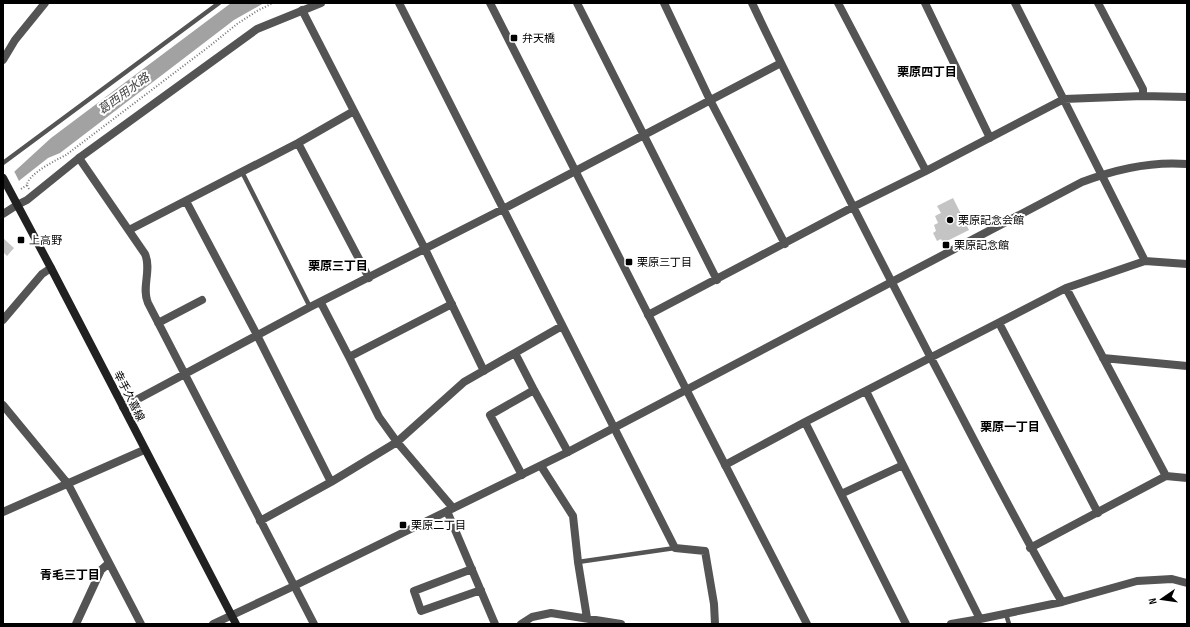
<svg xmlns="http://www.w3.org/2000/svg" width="1190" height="627" viewBox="0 0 1190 627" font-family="'Sofia Sans Condensed','Noto Sans JP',sans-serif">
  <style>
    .water { fill: #a2a2a2 }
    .pier { fill: #fff }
    .building { fill: #c4c4c4 }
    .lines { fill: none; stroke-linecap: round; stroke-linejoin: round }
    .path { stroke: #767676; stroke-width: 2; stroke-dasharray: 1 2; stroke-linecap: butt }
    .service { stroke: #545454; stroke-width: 4.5 }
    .minor { stroke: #545454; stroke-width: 8 }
    .tertiary { stroke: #545454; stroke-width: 8 }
    .secondary { stroke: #212121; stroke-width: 8 }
    .poi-dot { fill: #000; stroke: #fff; stroke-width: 1.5 }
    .labels { text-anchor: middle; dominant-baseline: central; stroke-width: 4; stroke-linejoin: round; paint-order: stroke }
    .poi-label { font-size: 11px; fill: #000; stroke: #fff; text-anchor: start }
    .street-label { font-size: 11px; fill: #000; stroke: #fff }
    .neighbourhood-label { font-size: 12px; font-weight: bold; fill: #000; stroke: #fff }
    .water-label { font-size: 12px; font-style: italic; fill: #434343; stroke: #fff }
  </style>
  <rect width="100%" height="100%" fill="#fff"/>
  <path class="water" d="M231 3H264L234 20 60 153 48 158 20 180 3 198V182L51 138Z"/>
  <path class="pier" d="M13 169 20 183 3 200V180Z"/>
  <path class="building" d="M953 198 969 230 943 243 941 239 937 241 933 233 936 231 934 225 938 223 935 216 941 213 937 206Z
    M3 238 14 248 7 256 3 252Z"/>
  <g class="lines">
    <path class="path" d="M21 189 27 185
      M29 189 27 185C28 174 56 160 66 155L211 45 237 24 257 11 273 3"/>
    <path class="service" d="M3 163 219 3
      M242 172 310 307
      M578 562 675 548
      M1006 614 1009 624"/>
    <path class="minor" d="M399 3 675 548 705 551 714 604 715 624
      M577 3 717 280
      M664 3 710 100 785 244
      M752 3C809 123 871 242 932 360 975 441 1016 523 1062 602
      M838 3 926 171
      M925 3 990 138
      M1015 3 1145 261
      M1098 3 1143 89V96
      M302 10 425 249 484 371
      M3 60 15 40 45 3
      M298 143 369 278
      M79 158 145 254C152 270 141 288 148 303L314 624
      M186 201 257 335 331 482
      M3 214 17 205
      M129 230 298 143 354 111
      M1066 288 1166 476
      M321 303 349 357 379 417 397 442 453 508
      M648 315 853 207 926 171 1064 99 1143 96 1187 97
      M3 320 42 274 51 268
      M158 323 202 300
      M999 323 1098 513
      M515 353 534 390 568 452
      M349 357 452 304
      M1103 358 1187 366
      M866 391 980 619
      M3 405 68 484 141 624
      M123 407 310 307 503 209 781 63
      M805 422 906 624
      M725 465 805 422 1066 288 1145 261 1187 264
      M541 466 573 516 578 562 587 618
      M522 475 490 415 534 390
      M841 494 903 465
      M447 511 495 624
      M3 512 144 450
      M260 521 331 482 397 442 464 382 562 326
      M1030 548 1166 476 1187 478
      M472 569 414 591 421 611 481 590
      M76 624 101 570 109 563
      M521 624 532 617 551 613 621 624
      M951 624 980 619 1062 602 1137 581 1172 579 1187 583"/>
    <path class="tertiary" d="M490 3 686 389 807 624
      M17 205 27 200 79 158 257 29 321 3
      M213 624 294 586 568 452 1082 182C1116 169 1151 161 1187 164"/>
    <path class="secondary" d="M3 178 51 268 236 624"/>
  </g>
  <g class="poi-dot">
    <rect x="510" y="34" width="8" height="8" rx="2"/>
    <circle cx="950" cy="220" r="4"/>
    <rect x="17" y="236" width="8" height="8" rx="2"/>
    <rect x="942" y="241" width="8" height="8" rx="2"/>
    <rect x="625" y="258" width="8" height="8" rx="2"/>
    <rect x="399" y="521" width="8" height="8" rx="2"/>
  </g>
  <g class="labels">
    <g class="poi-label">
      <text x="522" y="38">弁天橋</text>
      <text x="958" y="220">栗原記念会館</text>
      <text x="29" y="240">上高野</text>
      <text x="954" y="245">栗原記念館</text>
      <text x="637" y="262">栗原三丁目</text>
      <text x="411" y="525">栗原二丁目</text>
    </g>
    <g class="street-label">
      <text transform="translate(129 396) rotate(63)">幸手久喜線</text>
    </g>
    <g class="neighbourhood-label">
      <text x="927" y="72">栗原四丁目</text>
      <text x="338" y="266">栗原三丁目</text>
      <text x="1010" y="427">栗原一丁目</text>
      <text x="70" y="575">青毛三丁目</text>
    </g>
    <g class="water-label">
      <text transform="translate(124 94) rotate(-36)">葛西用水路</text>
    </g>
  </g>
  <rect width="1190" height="627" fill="none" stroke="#000000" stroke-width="8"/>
  <g transform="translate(1162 599) rotate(257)" stroke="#ffffff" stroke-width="3" paint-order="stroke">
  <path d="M0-3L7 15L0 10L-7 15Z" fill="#000000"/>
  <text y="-6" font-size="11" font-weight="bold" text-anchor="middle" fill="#000000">N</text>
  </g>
</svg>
